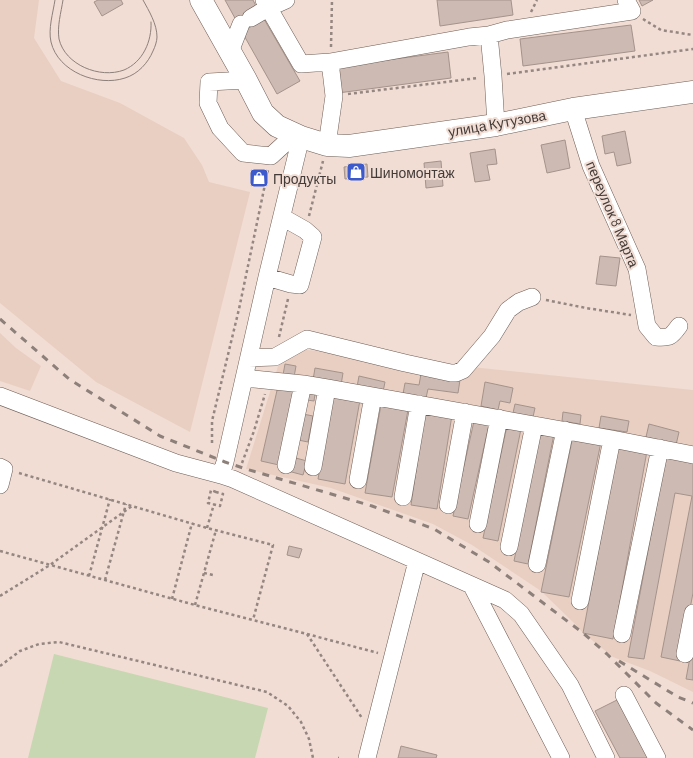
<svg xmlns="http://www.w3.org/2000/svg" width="693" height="758" viewBox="0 0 693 758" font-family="Barlow,sans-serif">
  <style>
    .built { fill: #e9cfc2 }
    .green { fill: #c6d7b1 }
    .building { fill: #cdbab3; stroke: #a5938b }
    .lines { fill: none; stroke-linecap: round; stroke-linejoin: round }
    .minor-casing { stroke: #6e5d56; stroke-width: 18 }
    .major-casing { stroke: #6e5d56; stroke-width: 23 }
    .path { stroke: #948680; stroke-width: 2.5; stroke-dasharray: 3 3; stroke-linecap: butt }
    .minor { stroke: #fff; stroke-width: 17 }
    .major { stroke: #fff; stroke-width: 22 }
    .tram { stroke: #8d807a; stroke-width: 1 }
    .rail { stroke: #8d807a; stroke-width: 3; stroke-dasharray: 7 7; stroke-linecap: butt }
    .labels { text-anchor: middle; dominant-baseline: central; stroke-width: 4; stroke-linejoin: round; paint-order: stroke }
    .street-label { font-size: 14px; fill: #433b38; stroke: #f1ddd4 }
    .poi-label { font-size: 14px; fill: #433b38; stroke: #f1ddd4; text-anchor: start }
  </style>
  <rect width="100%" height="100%" fill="#f1ddd4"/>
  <path class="built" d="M0 0H39L34 38 61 81 120 103 184 138 202 165 209 182 250 192 190 432 96 382 0 303Z
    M0 333 16 348 41 366 30 391 0 381Z
    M298 349 693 390V692L650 671 613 657 583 633 576 625 541 591 472 545 433 524 331 488 246 469 279 363Z"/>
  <path class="green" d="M54 654 268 708 255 758H28Z"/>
  <path class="building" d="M98 0H121L123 4 102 16 94 2Z
    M225 0H253L257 8 236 20Z
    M437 0H511L513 15 440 26Z
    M639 0H653L642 6Z
    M264 19 300 81 277 94 242 32Z
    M631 25 635 51 523 66 520 39Z
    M448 52 451 78 338 93 334 67Z
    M625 131 631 163 617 166 614 152 605 154 602 136Z
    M565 140 570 168 547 173 541 145Z
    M495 149 497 164 487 165 490 180 475 182 470 153Z
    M441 161 443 186 426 188 424 163Z
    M367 164 368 177 345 179 344 167Z
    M262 175V180L256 181V176Z
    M600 256 620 258 616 286 596 284Z
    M285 364 296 366 294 377 283 375Z
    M315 368 343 373 341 385 313 380Z
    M421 374 460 380 458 393 428 389 426 398 403 394 405 383 419 385Z
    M359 376 385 382 383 392 357 387Z
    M485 382 513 388 510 403 500 401 498 410 481 406Z
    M278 386 295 390 279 465 261 461Z
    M307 393 315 394 314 401 307 400Z
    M333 395 360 400 345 484 318 479Z
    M515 404 535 408 533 417 513 413Z
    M381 405 408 410 392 497 365 493Z
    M425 411 452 415 437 509 411 505Z
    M563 412 581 415 580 424 562 421Z
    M303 414 313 416 308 442 298 440Z
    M601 416 629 421 627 432 599 428Z
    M474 421 489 424 468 519 453 516Z
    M649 424 679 432 676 445 646 437Z
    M507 426 521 429 498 541 483 538Z
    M540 431 554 434 528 564 514 561Z
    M573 436 601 442 569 597 541 592Z
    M618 446 647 451 613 639 583 633Z
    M666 456 693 461V593L680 661 661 657 692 496 675 493 644 659 628 657Z
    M292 457 307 461 303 475 288 471Z
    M289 546 302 549 299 558 287 555Z
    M693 641V680L686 679Z
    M619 699 650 758H620L595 711Z
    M401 746 437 755 436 758H398Z"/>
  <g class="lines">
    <defs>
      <path id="minor" d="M264 0 301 64 330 62 469 37 489 35 507 30 632 11 626 0
        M251 18 268 8 286 0
        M489 35 493 76 496 125
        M230 52 241 24
        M246 80 209 82 208 103 220 128 243 153 271 156 295 134
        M573 109 591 166 637 269 647 326 656 337C670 338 671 337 679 326
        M327 145 334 96 330 62
        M267 277 291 284 300 285 313 237 305 230 282 217
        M249 358 275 357 307 339 405 363 451 373H456L463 370 492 336 508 310 519 302 532 297
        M245 378 303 384 327 388 612 439 693 455
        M0 396 176 463 221 475 225 462 267 277 301 137
        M286 465 303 384
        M0 467 4 469 0 485
        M313 467 327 388
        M221 475 233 479 505 600 521 614 570 685 606 758
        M358 480 373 396
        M403 497 419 404
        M448 505 465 412
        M478 524 499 418
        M509 547 534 425
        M537 564 565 430
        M472 586 561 758
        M580 601 612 439
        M622 634 660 448
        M685 654 693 613
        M624 695 657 758
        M367 758 417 561"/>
      <path id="major" d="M201 0 246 80 263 113 277 126 301 137 327 145 349 146 496 125 573 109 693 92"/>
    </defs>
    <use href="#minor" class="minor-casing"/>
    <use href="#major" class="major-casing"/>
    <path class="path" d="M531 12 537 0
      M643 19 661 30 693 35
      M331 47 332 0
      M507 74 693 49
      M348 94 478 78
      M309 216 323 161
      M546 300 586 308 631 315
      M279 337 288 299
      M212 443V421L239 309 268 170
      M242 463 254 431 265 394
      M19 473 207 528 273 545 253 620
      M216 492 211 490 208 503 220 506 223 494 216 492 217 489
      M207 528 214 504
      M0 551 195 605 307 634 378 653
      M204 573 213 575
      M89 576 110 499
      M105 580 126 504
      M0 596 50 565 132 506
      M172 599 192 523
      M195 605 216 530
      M307 634 362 718
      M0 666 20 651 39 644 59 642 267 692 288 706 301 722 309 739 313 758
      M338 758H339"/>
    <use href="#minor" class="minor"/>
    <use href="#major" class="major"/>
    <path class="tram" d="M55 0C53 13 48 29 51 42 58 72 98 87 125 78 138 74 148 63 153 51 155 47 157 41 157 37 157 24 149 11 143 0
      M63 0C61 13 57 26 59 39 65 65 100 79 124 70 143 62 152 41 151 22"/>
    <path class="rail" d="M0 319 69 379 160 436 225 462 246 469 372 506 434 529 489 562 583 633 607 654 656 703 693 730
      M619 661 678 697 693 703"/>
  </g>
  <defs>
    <symbol id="shop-square" viewBox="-11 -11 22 22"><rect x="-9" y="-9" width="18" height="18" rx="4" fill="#3c5acc" stroke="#f1ddd4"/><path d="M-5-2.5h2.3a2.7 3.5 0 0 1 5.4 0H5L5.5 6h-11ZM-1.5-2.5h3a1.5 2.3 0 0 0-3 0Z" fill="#fff"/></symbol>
  </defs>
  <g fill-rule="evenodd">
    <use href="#shop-square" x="345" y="161" width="22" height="22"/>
    <use href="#shop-square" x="248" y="167" width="22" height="22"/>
  </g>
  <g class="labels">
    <g class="street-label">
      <text transform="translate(497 123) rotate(-10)">улица Кутузова</text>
      <text transform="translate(613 214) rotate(67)">переулок 8 Марта</text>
    </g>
    <g class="poi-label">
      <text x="370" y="172">Шиномонтаж</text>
      <text x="273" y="178">Продукты</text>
    </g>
  </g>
</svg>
